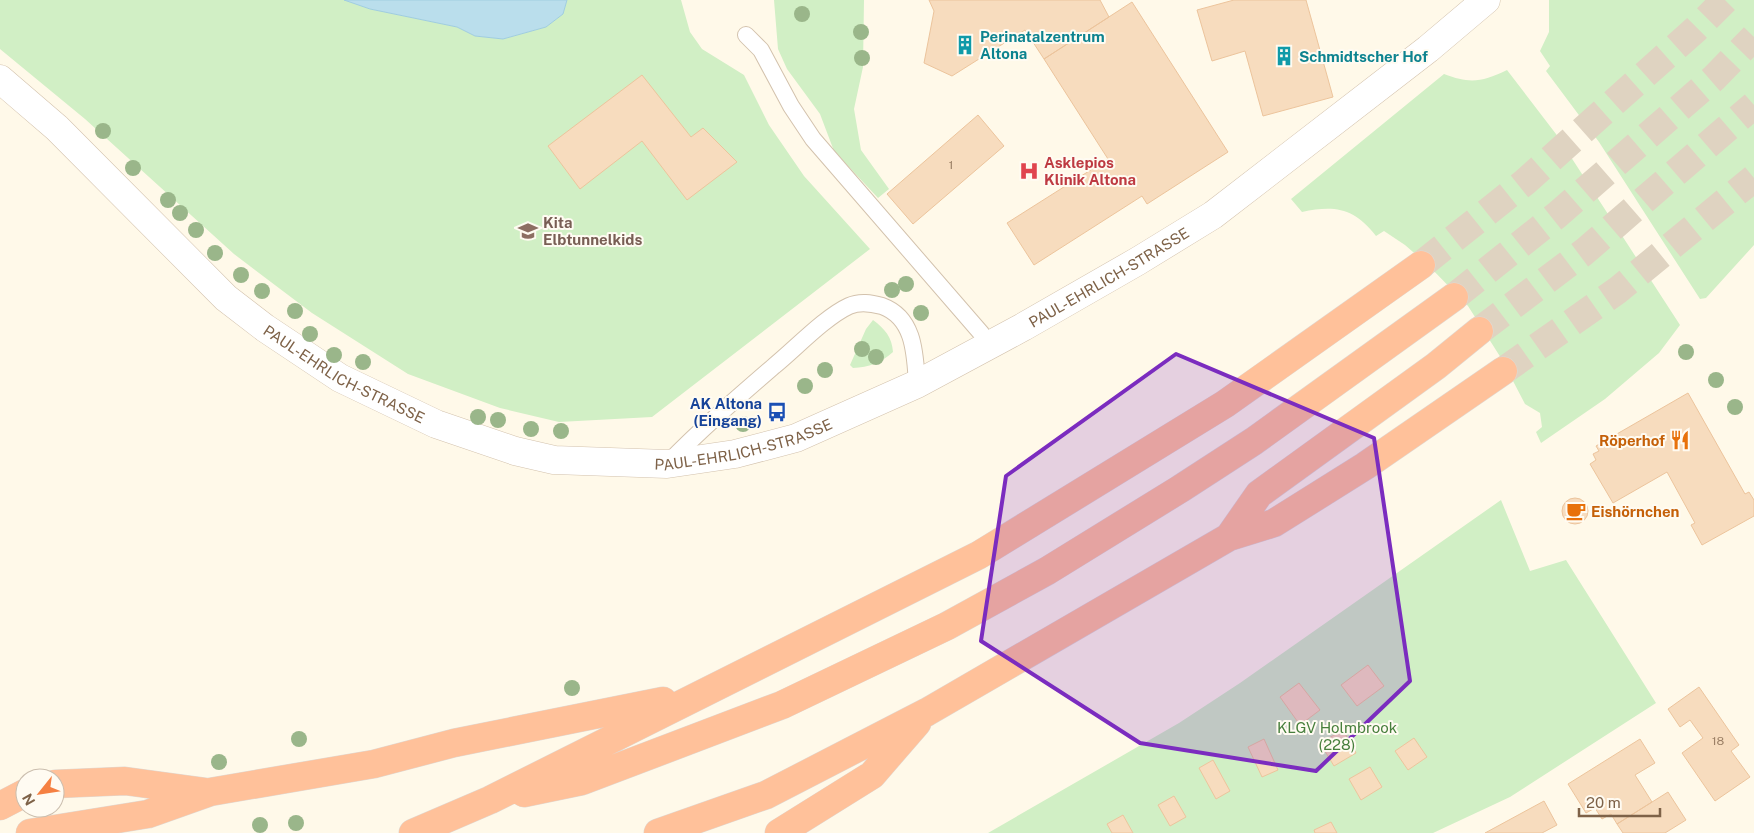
<svg xmlns="http://www.w3.org/2000/svg" width="1754" height="833" viewBox="0 0 1754 833" font-family="'Public Sans',sans-serif">
  <style>
    .green { fill: #d1efc5 }
    .water { fill: #badeec; stroke: #9fcddf }
    .building { fill: #f7dcbe; stroke: #ecc49c }
    .lines { fill: none; stroke-linecap: round; stroke-linejoin: round }
    .motorway-tunnel { stroke: #dfd3c1; stroke-width: 28; stroke-dasharray: 28 14; stroke-linecap: butt }
    .service-casing { stroke: #d3c2ad; stroke-width: 18 }
    .minor-casing { stroke: #d3c2ad; stroke-width: 29 }
    .motorway-casing { stroke: #e0d9d3; stroke-width: 29 }
    .service { stroke: #fff; stroke-width: 16 }
    .minor { stroke: #fff; stroke-width: 28 }
    .motorway { stroke: #ffc19a; stroke-width: 28 }
    .tree { fill: #9ab68a }
    .marked { fill: #7b2cbf; fill-opacity: 0.2; stroke: #7b2cbf; stroke-width: 4; stroke-linejoin: round }
    .labels { text-anchor: middle; dominant-baseline: central; stroke-width: 4; stroke-linejoin: round; paint-order: stroke }
    .number-label { font-size: 12px; fill: #9c8066 }
    .culture-label { font-size: 15px; font-weight: bold; fill: #0d838f; stroke: #fffbf2; text-anchor: start }
    .health-label { font-size: 15px; font-weight: bold; fill: #be3a42; stroke: #fffbf2; text-anchor: start }
    .education-label { font-size: 15px; font-weight: bold; fill: #785e54; stroke: #fffbf2; text-anchor: start }
    .street-label { font-size: 15px; fill: #7e6248; stroke: #fffbf2 }
    .transit-label { font-size: 15px; font-weight: bold; fill: #164399; stroke: #fffbf2; text-anchor: end }
    .food-label { font-size: 15px; font-weight: bold; fill: #c56008; stroke: #fffbf2; text-anchor: end }
    .park-label { font-size: 15px; fill: #477f3c; stroke: #fffbf2 }
  </style>
  <rect width="100%" height="100%" fill="#fff9e9"/>
  <path class="green" d="M0 0H344L370 9 457 27 475 36 503 39 546 27 563 14 567 0H681L690 32 702 49 744 75 769 125 804 176 870 249 652 417 559 422 500 408 408 374 312 313 234 254 85 119 0 49Z
    M774 0H864L863 67 854 109 861 150 889 189 878 198 834 151 820 114 787 69 778 49Z
    M1549 0H1754V245L1706 298 1700 299 1599 142 1546 71 1550 66 1540 51 1549 32Z
    M1507 70 1556 134 1680 325 1659 353 1605 399 1541 443 1536 432 1542 427 1540 413 1525 404 1501 358 1468 306 1428 265 1405 245 1384 231 1376 236C1354 208 1335 205 1302 212L1291 199 1444 74C1470 84 1482 82 1507 70Z
    M873 320C885 329 892 337 893 352 881 363 869 367 853 368L850 365 866 329Z
    M1501 500 1530 571 1566 560 1656 703 1510 797 1433 833H988L1179 723 1240 683Z"/>
  <path class="water" d="M344 0H567L563 14 546 27 503 39 475 36 457 27 370 9Z"/>
  <path class="building" d="M929 0H1100L1109 17 1044 59 1025 30 952 76 924 63 934 11Z
    M1234 0H1306L1333 97 1263 116 1245 51 1212 61 1197 10Z
    M1132 2 1228 152 1147 204 1142 196 1034 265 1007 223 1108 159 1044 59Z
    M642 75 691 137 703 128 737 162 687 200 642 141 580 189 548 146Z
    M978 115 1004 146 913 224 887 194Z
    M1688 393 1745 494 1749 492 1754 500V516L1702 545 1691 525 1695 523 1667 472 1613 503 1590 464 1596 460 1593 454 1599 451 1596 446Z
    M1562 511a13 13 0 1 1 26 0a13 13 0 1 1-26 0Z
    M1368 665 1384 686 1357 706 1341 685Z
    M1299 683 1320 710 1300 725 1280 697Z
    M1699 687 1739 745 1731 751 1750 777 1715 801 1682 753 1703 738 1690 720 1680 727 1668 709Z
    M1343 730 1356 753 1334 766 1320 743Z
    M1414 738 1427 757 1408 770 1395 751Z
    M1264 739 1278 770 1262 777 1248 747Z
    M1640 739 1655 763 1635 775 1652 802 1617 824 1611 814 1602 819 1595 808 1586 813 1568 784Z
    M1213 760 1230 791 1216 799 1199 768Z
    M1370 767 1382 787 1361 800 1349 779Z
    M1668 792 1686 820 1665 833H1623L1617 824Z
    M1174 796 1186 817 1170 826 1158 805Z
    M1544 801 1557 825 1542 833H1485Z
    M1123 815 1133 833H1112L1107 824Z
    M1331 822 1337 833H1315L1314 830Z"/>
  <g class="lines">
    <path class="motorway-tunnel" d="M1421 265 1525 182 1696 29 1725 0
      M1454 297 1557 215 1714 78 1754 37
      M1479 331 1584 252 1754 105
      M1503 371 1618 290 1754 178"/>
    <defs>
      <path id="service" d="M746 35 761 50 791 106 813 139 981 333 989 346
        M667 464C701 429 737 398 774 366 795 349 825 317 849 306 860 301 871 303 882 306 915 318 915 355 917 384"/>
      <g id="minor">
        <path id="s1" d="M0 79 57 128 226 298 265 328 340 378 436 424 515 451 554 460 667 464 735 454 796 438 917 384 1023 327 1138 261 1213 215 1428 49 1486 0"/>
      </g>
      <path id="motorway" d="M1229 537 1259 494 1436 366 1479 331
        M55 784 125 781 206 792
        M524 793 582 781 782 705 947 626 1047 571 1180 489 1254 441 1454 297
        M0 806 25 793
        M30 833 148 814 210 792 374 764 454 743 663 701
        M413 833 490 800 979 555 1225 404 1421 265
        M658 833 766 795 927 712 1229 537 1274 523 1365 466 1503 371
        M779 833 872 775 917 723"/>
    </defs>
    <use href="#service" class="service-casing"/>
    <use href="#minor" class="minor-casing"/>
    <use href="#motorway" class="motorway-casing"/>
    <use href="#service" class="service"/>
    <use href="#minor" class="minor"/>
    <use href="#motorway" class="motorway"/>
  </g>
  <g class="tree">
    <circle cx="802" cy="14" r="8"/>
    <circle cx="861" cy="32" r="8"/>
    <circle cx="862" cy="58" r="8"/>
    <circle cx="103" cy="131" r="8"/>
    <circle cx="133" cy="168" r="8"/>
    <circle cx="168" cy="200" r="8"/>
    <circle cx="180" cy="213" r="8"/>
    <circle cx="196" cy="230" r="8"/>
    <circle cx="215" cy="253" r="8"/>
    <circle cx="241" cy="275" r="8"/>
    <circle cx="906" cy="284" r="8"/>
    <circle cx="892" cy="290" r="8"/>
    <circle cx="262" cy="291" r="8"/>
    <circle cx="295" cy="311" r="8"/>
    <circle cx="921" cy="313" r="8"/>
    <circle cx="310" cy="334" r="8"/>
    <circle cx="862" cy="349" r="8"/>
    <circle cx="1686" cy="352" r="8"/>
    <circle cx="334" cy="355" r="8"/>
    <circle cx="876" cy="357" r="8"/>
    <circle cx="363" cy="362" r="8"/>
    <circle cx="825" cy="370" r="8"/>
    <circle cx="1716" cy="380" r="8"/>
    <circle cx="805" cy="386" r="8"/>
    <circle cx="1735" cy="407" r="8"/>
    <circle cx="478" cy="417" r="8"/>
    <circle cx="498" cy="420" r="8"/>
    <circle cx="743" cy="424" r="8"/>
    <circle cx="531" cy="429" r="8"/>
    <circle cx="561" cy="431" r="8"/>
    <circle cx="572" cy="688" r="8"/>
    <circle cx="299" cy="739" r="8"/>
    <circle cx="219" cy="762" r="8"/>
    <circle cx="296" cy="823" r="8"/>
    <circle cx="260" cy="825" r="8"/>
  </g>
  <path class="marked" d="M1176 354 1374 438 1410 681 1316 771 1140 743 981 641 1006 476Z"/>
  <defs>
    <symbol id="building-bare" viewBox="-9 -9 18 18"><path d="M-4-6H4V6H1V3H-1V6H-4ZM-2.5-4.3h1.7v1.8h-1.7ZM.8-4.3h1.7v1.8H.8ZM-2.5-1h1.7V.8h-1.7ZM.8-1h1.7V.8H.8Z" fill="#0f9aa8" stroke="#fffbf2" stroke-width="2.5" paint-order="stroke"/></symbol>
    <symbol id="hospital-bare" viewBox="-9 -9 18 18"><path d="M-5-5h3v3.5h4V-5h3V5h-3V1.5h-4V5h-3Z" fill="#e0444e" stroke="#fffbf2" stroke-width="2.5" paint-order="stroke"/></symbol>
    <symbol id="school-bare" viewBox="-9 -9 18 18"><path d="M0-5L7-2L0 1L-7-2ZM-4 1L0 2.5L4 1V4Q0 6-4 4Z" fill="#8d6e63" stroke="#fffbf2" stroke-width="2.5" paint-order="stroke"/></symbol>
    <symbol id="bus-bare" viewBox="-9 -9 18 18"><path d="M-5-6H5V4H4V6H2V4H-2V6H-4V4H-5ZM-3.5-4V0h7V-4ZM-3.5 1.2v1.5H-2V1.2ZM2 1.2v1.5H3.5V1.2Z" fill="#1a4fb4" stroke="#fffbf2" stroke-width="2.5" paint-order="stroke"/></symbol>
    <symbol id="restaurant-bare" viewBox="-9 -9 18 18"><path d="M-5-6h1v4h1v-4h1v4h1v-4h1v5L-1.5 .5V6h-2V.5L-5-1ZM5-6V6H3V1.5H1.5Q1.5-4 5-6Z" fill="#e8710a" stroke="#fffbf2" stroke-width="2.5" paint-order="stroke"/></symbol>
    <symbol id="cafe-bare" viewBox="-9 -9 18 18"><path d="M-5.5-4.5H6V0H3Q3 3.5 0 3.5H-2.5Q-5.5 3.5-5.5 0ZM3-3.2v2h1.7v-2ZM-6 4.5H4V6H-6Z" fill="#e8710a" stroke="#fffbf2" stroke-width="2.5" paint-order="stroke"/></symbol>
  </defs>
  <g fill-rule="evenodd">
    <use href="#building-bare" x="951" y="31" width="28" height="28"/>
    <use href="#building-bare" x="1270" y="42" width="28" height="28"/>
    <use href="#hospital-bare" x="1015" y="157" width="28" height="28"/>
    <use href="#school-bare" x="514" y="217" width="28" height="28"/>
    <use href="#bus-bare" x="763" y="398" width="28" height="28"/>
    <use href="#restaurant-bare" x="1666" y="426" width="28" height="28"/>
    <use href="#cafe-bare" x="1562" y="497" width="28" height="28"/>
  </g>
  <g class="labels">
    <g class="number-label">
      <text x="951" y="165">1</text>
      <text x="1718" y="741">18</text>
    </g>
    <g class="culture-label">
      <text x="980" y="36">Perinatalzentrum<tspan x="980" dy="17">Altona</tspan></text>
      <text x="1299" y="56">Schmidtscher Hof</text>
    </g>
    <g class="health-label">
      <text x="1044" y="162">Asklepios<tspan x="1044" dy="17">Klinik Altona</tspan></text>
    </g>
    <g class="education-label">
      <text x="543" y="222">Kita<tspan x="543" dy="17">Elbtunnelkids</tspan></text>
    </g>
    <g class="street-label">
      <text stroke="none"><textPath href="#s1" startOffset="1281">PAUL-EHRLICH-STRASSE</textPath></text>
      <text stroke="none"><textPath href="#s1" startOffset="456">PAUL-EHRLICH-STRASSE</textPath></text>
      <text stroke="none"><textPath href="#s1" startOffset="876">PAUL-EHRLICH-STRASSE</textPath></text>
    </g>
    <g class="transit-label">
      <text x="762" y="403">AK Altona<tspan x="762" dy="17">(Eingang)</tspan></text>
    </g>
    <g class="food-label">
      <text x="1665" y="440">Röperhof</text>
      <text x="1591" y="511" text-anchor="start">Eishörnchen</text>
    </g>
    <g class="park-label">
      <text x="1337" y="727">KLGV Holmbrook<tspan x="1337" dy="17">(228)</tspan></text>
    </g>
  </g>
  <g transform="translate(40 793) rotate(240)"><circle r="24" fill="#fffbf2" stroke="#cbbeae"/>
  <path d="M0-4L9 19L0 12L-9 19Z" fill="#f58042"/>
  <text y="-8" font-size="14" font-weight="bold" text-anchor="middle" fill="#7e6248">N</text>
  </g>
  <path d="M1579 808v8h81v-8" fill="none" stroke="#7e6248" stroke-width="2.5"/>
  <text x="1586" y="808" font-size="15" fill="#7e6248" stroke="#fffbf2" stroke-width="4" paint-order="stroke">20 m</text>
</svg>
